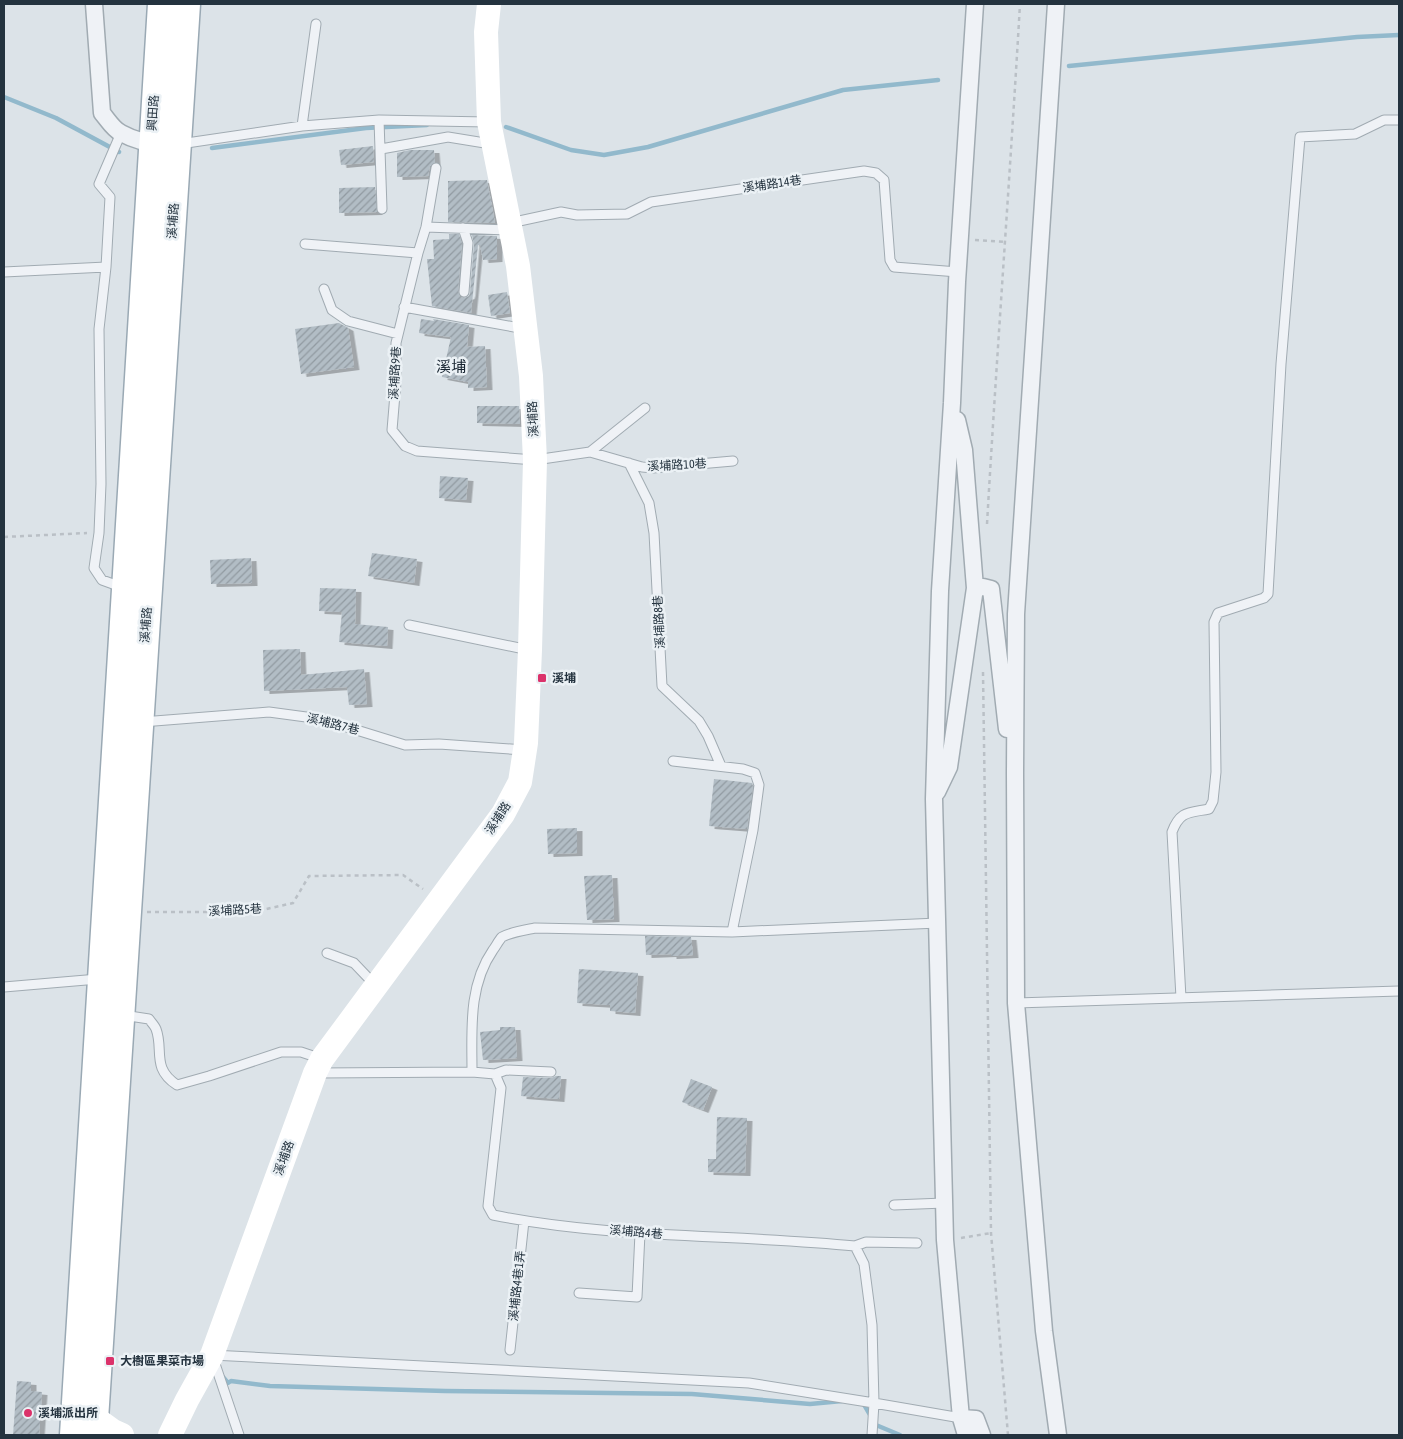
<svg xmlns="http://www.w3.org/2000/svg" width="1403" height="1439" viewBox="0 0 1403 1439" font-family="'Asap Condensed','Noto Sans TC',sans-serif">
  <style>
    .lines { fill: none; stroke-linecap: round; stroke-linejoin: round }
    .stream { stroke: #92b9cc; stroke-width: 4.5 }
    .building { fill: url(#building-hatch); filter: url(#shadow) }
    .lane-casing { stroke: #a1abb2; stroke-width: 11 }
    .street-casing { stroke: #a1abb2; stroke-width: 19 }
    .primary-casing { stroke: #9aa9b4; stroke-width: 29 }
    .path { stroke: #bac0c6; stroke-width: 2.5; stroke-dasharray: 4 4; stroke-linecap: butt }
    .lane { stroke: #eff2f6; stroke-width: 9 }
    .street { stroke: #eff2f6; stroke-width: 16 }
    .secondary { stroke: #fff; stroke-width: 24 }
    .primary { stroke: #fff; stroke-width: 26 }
    .poi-dot { fill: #db326a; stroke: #ebf1f5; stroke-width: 2 }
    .labels { text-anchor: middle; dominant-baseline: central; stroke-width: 5; stroke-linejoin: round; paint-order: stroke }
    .street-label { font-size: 12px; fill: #24333f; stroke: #ebf1f5 }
    .poi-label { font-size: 12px; font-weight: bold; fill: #24333f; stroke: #ebf1f5; text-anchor: start }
    .quarter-label { font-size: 15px; fill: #172430; stroke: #ebf1f5 }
  </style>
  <defs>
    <pattern id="building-hatch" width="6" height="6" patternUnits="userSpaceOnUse" patternTransform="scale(1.25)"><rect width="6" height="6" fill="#b2bdc5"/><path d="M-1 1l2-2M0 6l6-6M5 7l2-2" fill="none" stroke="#919aa1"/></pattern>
    <filter id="shadow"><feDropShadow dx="5.5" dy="3" stdDeviation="0" flood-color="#0004"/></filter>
  </defs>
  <rect width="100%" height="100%" fill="#dce3e8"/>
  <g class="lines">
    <path class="stream" d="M1069 66 1357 37 1399 35
      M4 97 56 118 119 152
      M506 127 571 150 604 155 648 147 843 90 938 80
      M212 148 366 128 427 125
      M223 1377 228 1383 231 1381 270 1386 445 1391 692 1394 810 1404 842 1401
      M862 1401 876 1425 900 1435"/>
  </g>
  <path class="building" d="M373 146 374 162 341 165 339 150Z
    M410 150H434L435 162 430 166 428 176 397 177V153Z
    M487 180 495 223 448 222V181Z
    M375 187 377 212 339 213V188Z
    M449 234H459L462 244 458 291 460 297 464 298 469 296 470 293 474 244 472 235 497 236V259L483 260 480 245H478L471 313 432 306 427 259H434L433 240 449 239Z
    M507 292 510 313 491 316 488 295Z
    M421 319 434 321 433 319 469 325 467 347 485 346 487 387 468 388V382L442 377 451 337 419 333Z
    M339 323 348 328 354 367 301 374 295 329Z
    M477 406H519L520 424 477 423Z
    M440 476 468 478 466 500 439 498Z
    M372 553 417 559 414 583 368 576Z
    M251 558 252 583 211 584 210 560Z
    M320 588 356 589 355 624 388 627 387 646 339 642 342 612 319 611Z
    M300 649 301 675 364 669 367 704 349 705 347 687 264 691 263 650Z
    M714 779 752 783 753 786 747 829 709 826Z
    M577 828V853L548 854 547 829Z
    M612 875 614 919 587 920 584 876Z
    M645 936 691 937 693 955 671 956V954L646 955Z
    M579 969 638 973 635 1013 610 1011V1005L577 1003Z
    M500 1027H515L517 1058 483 1060 480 1032 500 1030Z
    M556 1076H561L559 1099 521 1096 523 1077 551 1078Z
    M691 1079 712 1087 703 1110 682 1102Z
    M717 1117 747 1118 745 1173 708 1172V1159H716Z
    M17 1381 31 1382V1391L42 1392 39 1435H13Z"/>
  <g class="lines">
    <defs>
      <path id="lane" d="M379 120 382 209
        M302 126 316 24
        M121 133 99 184 110 197 106 267 99 329 101 484 99 533 94 568 102 580 124 588
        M180 144 302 126 379 120 488 122
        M381 149 448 137 491 144
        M436 168 426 227 418 253 396 343V382L392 430 405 446 417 451 535 460 590 452 642 467 653 468 733 461
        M510 223 561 212 577 215 627 214 651 202 864 171 876 173 884 180 890 260 894 267 958 272
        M426 227 508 230
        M463 228 468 243 464 292
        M305 244 418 253
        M4 272 106 267
        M324 289 332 310 348 321 398 334
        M404 307 525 329
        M590 452 645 408
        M629 463 649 503 654 533 662 686 699 721 708 736 721 766
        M409 625 529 650
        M142 722 269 712 321 719 405 745 439 744 524 750
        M673 761 743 769 755 773 759 785 753 830 732 932
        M327 953 354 963 375 985
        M4 987 98 979
        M1181 998 1172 832C1180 811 1188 813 1209 809L1213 801 1216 772 1214 622 1218 613 1264 598 1268 594 1281 364 1300 137 1355 134 1384 120H1399
        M1016 1003 1399 991
        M123 1015 149 1019C151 1022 155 1026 156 1029 164 1050 151 1068 177 1085L209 1076 281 1052H301L322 1059
        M472 1072C472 1030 468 986 493 950 496 946 499 940 502 937 511 932 525 930 535 928L732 932 938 923
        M318 1073 472 1072 495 1074 501 1088 488 1206 493 1215C612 1239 735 1234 855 1246L864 1264 872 1325 874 1403 961 1418
        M495 1074 506 1070 551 1072
        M894 1205 944 1203
        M855 1246 866 1242 917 1243
        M579 1293 637 1297 640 1233
        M510 1350 524 1221
        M239 1435 212 1355 749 1383 874 1403 872 1435"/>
      <path id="street" d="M94 4 102 113C108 120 113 129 121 133 132 139 148 144 160 144
        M1056 4 1016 614 1015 773 1016 1003 1044 1331 1058 1435
        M975 588 983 587 991 589 1007 729
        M937 792 949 767 975 588 964 450 957 420
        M961 1418 976 1419 982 1435
        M966 1435 961 1418 945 1240 934 799 940 591 952 403 957 282 975 4"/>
      <path id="primary" d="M73 1435 161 4
        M94 1435 187 4"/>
    </defs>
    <use href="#lane" class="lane-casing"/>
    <use href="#street" class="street-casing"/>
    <use href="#primary" class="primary-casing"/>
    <path class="path" d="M975 240 1006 242
      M987 524C997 350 1010 177 1020 4
      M4 537 87 533
      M983 672 991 1233 1008 1435
      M147 912H253L293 903 309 876 403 875 423 889
      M961 1238 991 1233"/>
    <use href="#lane" class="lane"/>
    <use href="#street" class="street"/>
    <path class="secondary" d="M95 1418 113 1431 122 1435
      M170 1435 187 1400 212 1355 315 1073 322 1059 503 814 520 782 526 743 530 650 535 460 531 376 518 266 489 122 486 32 489 4"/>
    <use href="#primary" class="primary"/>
  </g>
  <g class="poi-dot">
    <rect x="537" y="673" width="10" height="10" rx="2.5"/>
    <rect x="105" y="1356" width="10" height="10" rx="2.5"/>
    <circle cx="28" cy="1413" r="5"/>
  </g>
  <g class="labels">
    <g class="street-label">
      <text transform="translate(153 113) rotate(-86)">興田路</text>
      <text transform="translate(772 184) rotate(-8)">溪埔路14巷</text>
      <text transform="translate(173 221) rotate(-86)">溪埔路</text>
      <text transform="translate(395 373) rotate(-87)">溪埔路9巷</text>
      <text transform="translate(533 419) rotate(-93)">溪埔路</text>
      <text transform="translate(677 465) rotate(-3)">溪埔路10巷</text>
      <text transform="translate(659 622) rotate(-93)">溪埔路8巷</text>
      <text transform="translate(146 625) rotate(-86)">溪埔路</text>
      <text transform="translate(333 724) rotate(14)">溪埔路7巷</text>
      <text transform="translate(498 818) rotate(-57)">溪埔路</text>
      <text transform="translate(235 910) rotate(-3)">溪埔路5巷</text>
      <text transform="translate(284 1158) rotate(-70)">溪埔路</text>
      <text transform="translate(636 1232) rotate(5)">溪埔路4巷</text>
      <text transform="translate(517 1286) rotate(-84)">溪埔路4巷1弄</text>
    </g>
    <g class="poi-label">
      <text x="552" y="678">溪埔</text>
      <text x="120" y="1361">大樹區果菜市場</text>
      <text x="38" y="1413">溪埔派出所</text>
    </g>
    <g class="quarter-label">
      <text x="451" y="366">溪埔</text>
    </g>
  </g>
  <rect width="1403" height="1439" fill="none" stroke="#24333f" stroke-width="10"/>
</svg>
